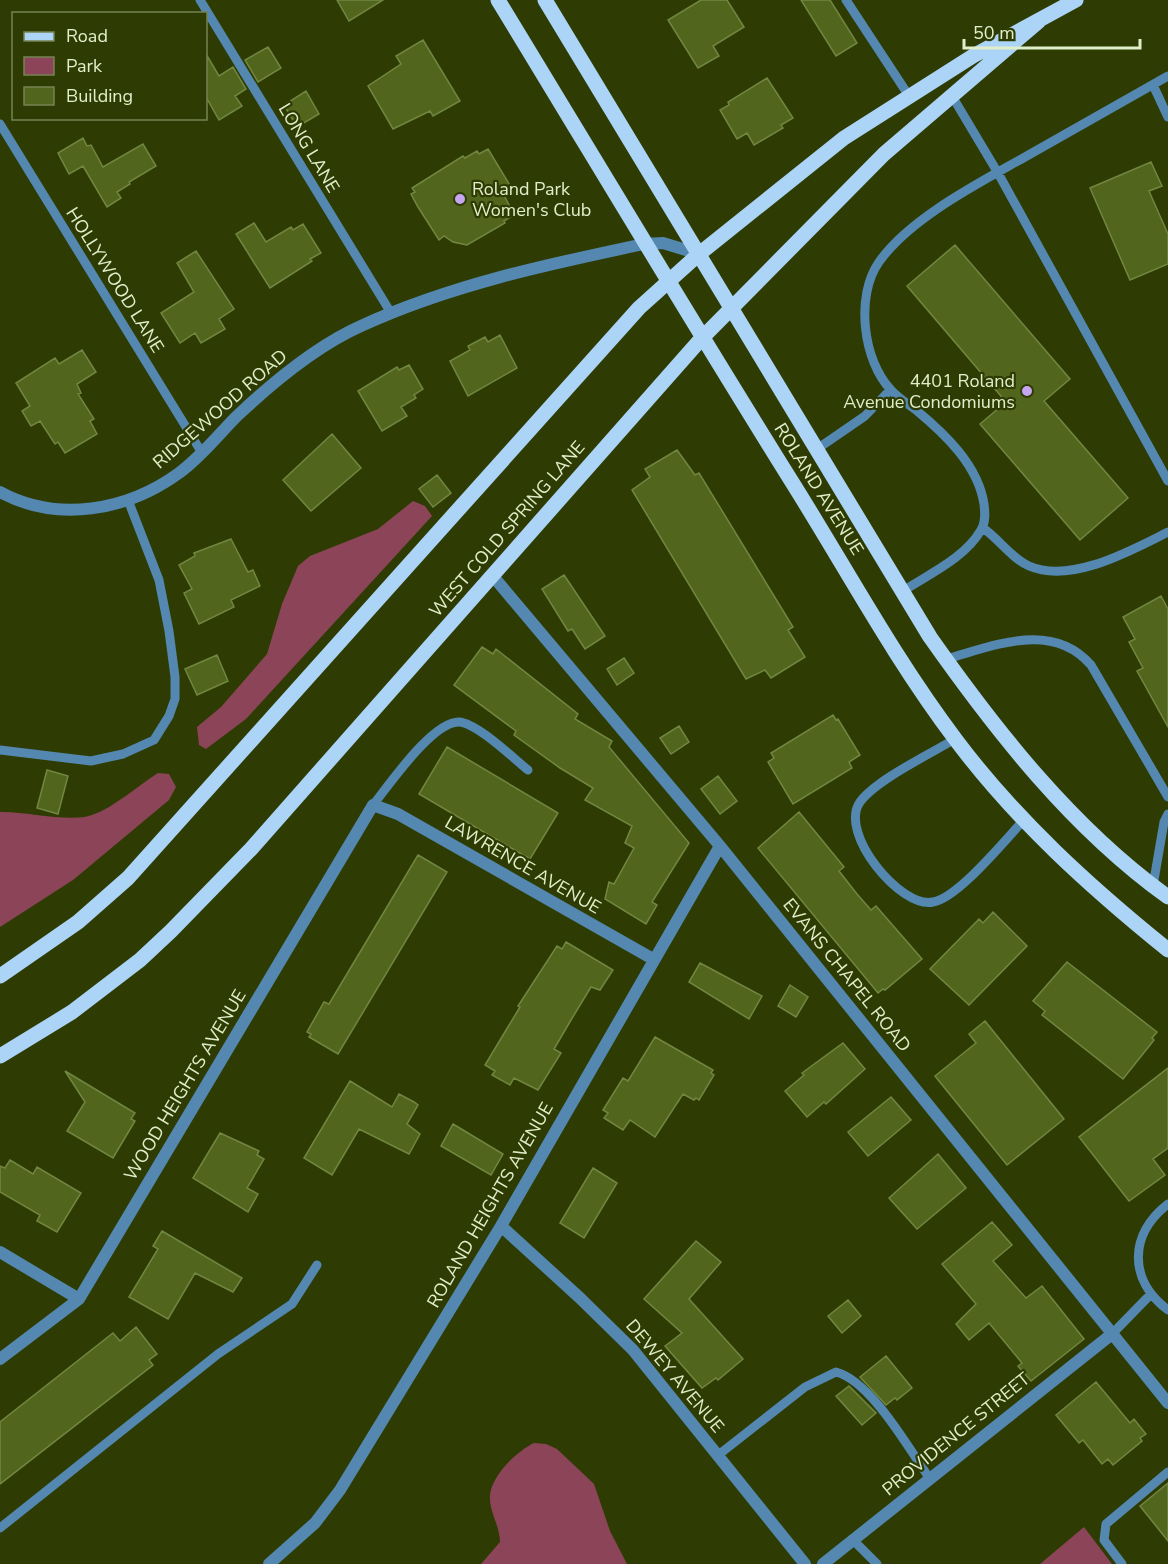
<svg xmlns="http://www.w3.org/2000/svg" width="1168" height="1564" viewBox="0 0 1168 1564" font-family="'Nunito Sans',sans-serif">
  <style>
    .green { fill: #8b4458 }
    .building { fill: #52651c; stroke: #718741; stroke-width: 1.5 }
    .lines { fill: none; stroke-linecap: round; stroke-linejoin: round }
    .service { stroke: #5488b1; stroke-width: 9 }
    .minor { stroke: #5488b1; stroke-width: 12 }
    .primary { stroke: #acd4f6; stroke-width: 15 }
    .poi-dot { fill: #c6a6f0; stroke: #2e3c03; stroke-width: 2 }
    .labels { text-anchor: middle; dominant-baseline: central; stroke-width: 4.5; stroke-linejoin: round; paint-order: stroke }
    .street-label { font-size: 18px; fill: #e1eeca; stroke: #2e3c03 }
    .poi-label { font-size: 18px; fill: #e1eeca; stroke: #2e3c03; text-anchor: start }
  </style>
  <rect width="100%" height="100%" fill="#2e3c03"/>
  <path class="green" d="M413 501 425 506 432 516 246 719 206 749 199 745 197 727 221 707 267 654 282 604 298 566 310 556 378 529Z
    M158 773 169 774 176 787 169 800 73 880 0 927V812C25 811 70 823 92 815 115 807 137 786 158 773Z
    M534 1443 546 1444 557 1449 594 1484 610 1531 627 1564H481L500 1542C500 1526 489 1511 490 1496 491 1476 517 1451 534 1443Z
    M1084 1527 1112 1564H1040Z"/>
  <path class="building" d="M337 0H383L349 21Z
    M701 0H727L744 27 713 46 719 56 698 68 668 20Z
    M801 0H830L857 43 836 56Z
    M423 40 460 101 433 116 430 111 393 129 368 86 401 64 396 56Z
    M268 47 281 68 258 82 245 60Z
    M206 54 219 76 233 67 246 89 235 96 242 106 219 120 206 97Z
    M767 78 793 118 781 125 783 128 754 145 747 133 737 139 720 110 729 105 728 102Z
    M306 91 319 114 297 127 284 105Z
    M83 138 87 146 91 145 103 167 143 144 156 166 129 182 130 184 117 192 121 198 107 207 83 166 69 174 58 153Z
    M488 149 514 192 505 197 514 215 504 221 505 223 467 245 453 242 444 236 439 240 418 207 411 194 415 192 412 188 463 156 465 158 477 151 479 154Z
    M1151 162 1162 186 1149 191 1168 234V264L1130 280 1090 188Z
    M254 223 266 242 291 227 293 230 303 224 321 253 310 259 312 261 270 288 236 234Z
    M955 245 1070 379 1044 401 1128 498 1080 540 980 424 1006 402 907 286Z
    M196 251 234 309 219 319 225 329 201 343 195 333 180 343 161 313 194 292 177 263Z
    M500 335 517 368 468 396 450 361 470 350 468 346 485 337 488 342Z
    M82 350 96 372 77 384 81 393 78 394 94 419 90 421 97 434 65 453 58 442 55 444 40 421 31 426 22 411 30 406 16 383 55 358 59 364Z
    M409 365 423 389 414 395 416 398 401 407 407 416 382 431 358 391 397 367 399 370Z
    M332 434 361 468 311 511 283 480Z
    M677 450 695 475 699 473 793 627 788 630 805 657 771 678 765 670 746 679 632 490 650 477 645 469Z
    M437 475 451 493 433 507 419 489Z
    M231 539 248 572 253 570 260 586 231 600 234 607 199 624 184 593 192 589 179 565 195 556 194 553Z
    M564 575 605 636 585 649 572 629 568 631 542 589Z
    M1161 596 1168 609V727L1137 671 1143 668 1129 642 1135 639 1123 617Z
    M482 647 493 654 496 649 578 714 575 719 612 741 609 747 689 843 652 902 657 905 646 924 605 899 609 882 614 884 634 848 625 843 632 826 585 800 593 788 560 768 514 735 516 731 454 685Z
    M217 655 228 681 197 695 185 669Z
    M624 658 634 673 617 685 607 669Z
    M833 715 836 720 838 719 860 755 849 762 852 768 793 804 768 762 774 758 771 753Z
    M679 726 689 742 671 754 660 738Z
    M447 747 558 813 530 859 419 794Z
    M47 770 68 776 58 814 37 808Z
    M718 776 737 801 720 814 701 789Z
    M799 812 844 867 839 871 857 894 871 910 876 906 922 959 885 990 883 989 878 993 758 848Z
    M418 855 447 872 338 1054 309 1037 311 1034 307 1032 324 1002 329 1004Z
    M993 912 1027 946 969 1005 930 969 979 919 983 923Z
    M566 942 613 970 600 990 591 987 571 1020 554 1049 561 1053 538 1090 514 1078 510 1085 492 1075 495 1071 485 1065 520 1007 518 1006 557 946 562 949Z
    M1067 962 1157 1032 1152 1038 1154 1040 1123 1079 1042 1015 1045 1011 1033 1001Z
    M700 963 762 996 749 1019 689 982Z
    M790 985 808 997 796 1017 778 1006Z
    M985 1021 1064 1119 1007 1165 935 1076 976 1043 969 1034Z
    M655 1037 713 1070 711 1073 714 1075 699 1100 696 1098 694 1100 683 1094 655 1137 630 1120 623 1130 604 1118 608 1113 603 1110 623 1078 628 1081Z
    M843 1043 865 1069 826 1104 824 1102 807 1117 785 1091 804 1075 802 1073Z
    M1168 1068V1148L1153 1159 1165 1175 1129 1201 1079 1137Z
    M65 1071 135 1113 131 1119 135 1121 113 1158 67 1131 85 1102Z
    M350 1081 392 1107 399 1094 414 1102 418 1105 407 1124 420 1134 409 1154 359 1129 332 1175 304 1158Z
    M891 1097 911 1120 868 1156 848 1132Z
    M453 1124 503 1154 491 1175 441 1146Z
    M220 1133 259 1151 257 1155 264 1159 247 1188 258 1194 248 1212 193 1178Z
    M938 1154 966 1188 917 1229 889 1198Z
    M10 1160 33 1174 37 1167 81 1193 57 1232 37 1221 40 1215 0 1192V1166L5 1168Z
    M593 1168 617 1183 584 1238 560 1223Z
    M992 1222 1012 1245 993 1261 1026 1298 1042 1286 1084 1339 1031 1381 1018 1366 1022 1363 989 1323 969 1340 956 1324 976 1304 942 1264Z
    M162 1231 242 1278 233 1292 195 1273 168 1319 129 1297 158 1249 153 1246Z
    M696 1241 721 1262 689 1299 743 1359 718 1380 716 1378 702 1388 665 1346 682 1333 644 1299Z
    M848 1300 861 1316 842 1333 828 1316Z
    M136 1327 157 1354 149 1360 153 1365 0 1484V1422L113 1333 120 1341Z
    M886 1356 912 1388 897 1400 895 1398 886 1405 860 1377Z
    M1096 1382 1130 1423 1134 1419 1146 1434 1140 1438 1142 1441 1113 1465 1108 1459 1102 1464 1083 1440 1079 1443 1056 1415Z
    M849 1386 876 1413 862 1425 836 1396Z
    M1168 1483V1541L1140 1506Z"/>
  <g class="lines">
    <path class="service" d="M200 0 391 313
      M846 0 909 96
      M1153 85 1168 117
      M952 96 998 173 1168 481
      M0 124 202 453
      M817 449 865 416 890 390
      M983 528C999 539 1011 558 1029 566 1071 584 1130 551 1168 532
      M903 591C929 574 965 558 981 530 986 522 985 512 984 504 978 465 945 434 916 410 908 404 898 398 891 390 863 361 855 296 879 262 910 218 979 183 1025 157 1073 130 1120 103 1168 76
      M946 659C994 646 1052 620 1091 665L1168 797
      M955 739C930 754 876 780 860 802 838 833 901 909 933 902 958 898 1005 840 1024 820
      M0 750 91 761 123 754 154 740 169 716 175 699V677L169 631 159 580 128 500
      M373 805C389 785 433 721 459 722 477 723 513 758 528 770
      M1153 886 1164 822 1168 814
      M1168 1204C1129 1234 1128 1280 1168 1310
      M1112 1334 1151 1294
      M717 1456 805 1387 836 1372C871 1381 909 1449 930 1479
      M0 1528 218 1354 292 1304 317 1265
      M853 1540 877 1564
      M1122 1564 1104 1540 1106 1524 1168 1472"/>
    <path class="minor" d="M0 492C57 523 127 511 179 473 201 457 218 435 237 416 273 382 316 346 361 326 450 285 549 264 644 244L663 243 699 254
      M492 575 720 846 1168 1403
      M501 1226 580 1298 633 1350 805 1564
      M0 1252 79 1299
      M0 1359 79 1299 373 805 398 814 653 959
      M269 1564 315 1523 340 1490 501 1226 720 846
      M823 1564 1112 1334"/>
    <path class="primary" d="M498 0C596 161 692 322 792 482 846 568 894 658 956 740 1016 820 1090 887 1168 950
      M545 0 930 637C997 732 1072 828 1168 897
      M0 976 78 922 128 878 639 308 699 254 844 138 973 56 1076 0
      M0 1056 72 1012 140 960 171 931 251 849 701 339 884 154 1039 21"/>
  </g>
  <g class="poi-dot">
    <circle cx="460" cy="199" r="6"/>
    <circle cx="1027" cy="391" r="6"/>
  </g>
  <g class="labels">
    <g class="street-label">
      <text transform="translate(309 148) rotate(59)">LONG LANE</text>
      <text transform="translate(115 280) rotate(58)">HOLLYWOOD LANE</text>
      <text transform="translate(220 409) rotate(-41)">RIDGEWOOD ROAD</text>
      <text transform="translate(819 489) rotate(58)">ROLAND AVENUE</text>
      <text transform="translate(507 529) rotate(-49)">WEST COLD SPRING LANE</text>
      <text transform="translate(523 865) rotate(30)">LAWRENCE AVENUE</text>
      <text transform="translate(847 975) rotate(51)">EVANS CHAPEL ROAD</text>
      <text transform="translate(185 1085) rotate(-59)">WOOD HEIGHTS AVENUE</text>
      <text transform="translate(490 1205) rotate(-60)">ROLAND HEIGHTS AVENUE</text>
      <text transform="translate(675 1376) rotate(50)">DEWEY AVENUE</text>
      <text transform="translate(956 1434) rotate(-39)">PROVIDENCE STREET</text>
    </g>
    <g class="poi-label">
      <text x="472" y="189">Roland Park<tspan x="472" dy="21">Women's Club</tspan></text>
      <text x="1015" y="381" text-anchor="end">4401 Roland<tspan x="1015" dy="21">Avenue Condomiums</tspan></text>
    </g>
  </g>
  <rect x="12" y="12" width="195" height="108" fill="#2e3c03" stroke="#768353" stroke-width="1.5"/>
  <rect x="24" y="32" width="30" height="9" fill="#acd4f6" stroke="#768353" stroke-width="1.5"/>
  <text x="66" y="42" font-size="18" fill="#e1eeca">Road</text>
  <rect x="24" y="57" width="30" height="18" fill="#8b4458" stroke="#768353" stroke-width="1.5"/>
  <text x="66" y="72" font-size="18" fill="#e1eeca">Park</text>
  <rect x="24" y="87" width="30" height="18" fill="#52651c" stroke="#768353" stroke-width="1.5"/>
  <text x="66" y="102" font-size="18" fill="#e1eeca">Building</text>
  <path d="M964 39v9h176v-9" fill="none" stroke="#e1eeca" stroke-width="3"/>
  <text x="973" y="39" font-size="18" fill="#e1eeca" stroke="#2e3c03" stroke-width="4.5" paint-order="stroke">50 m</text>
</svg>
